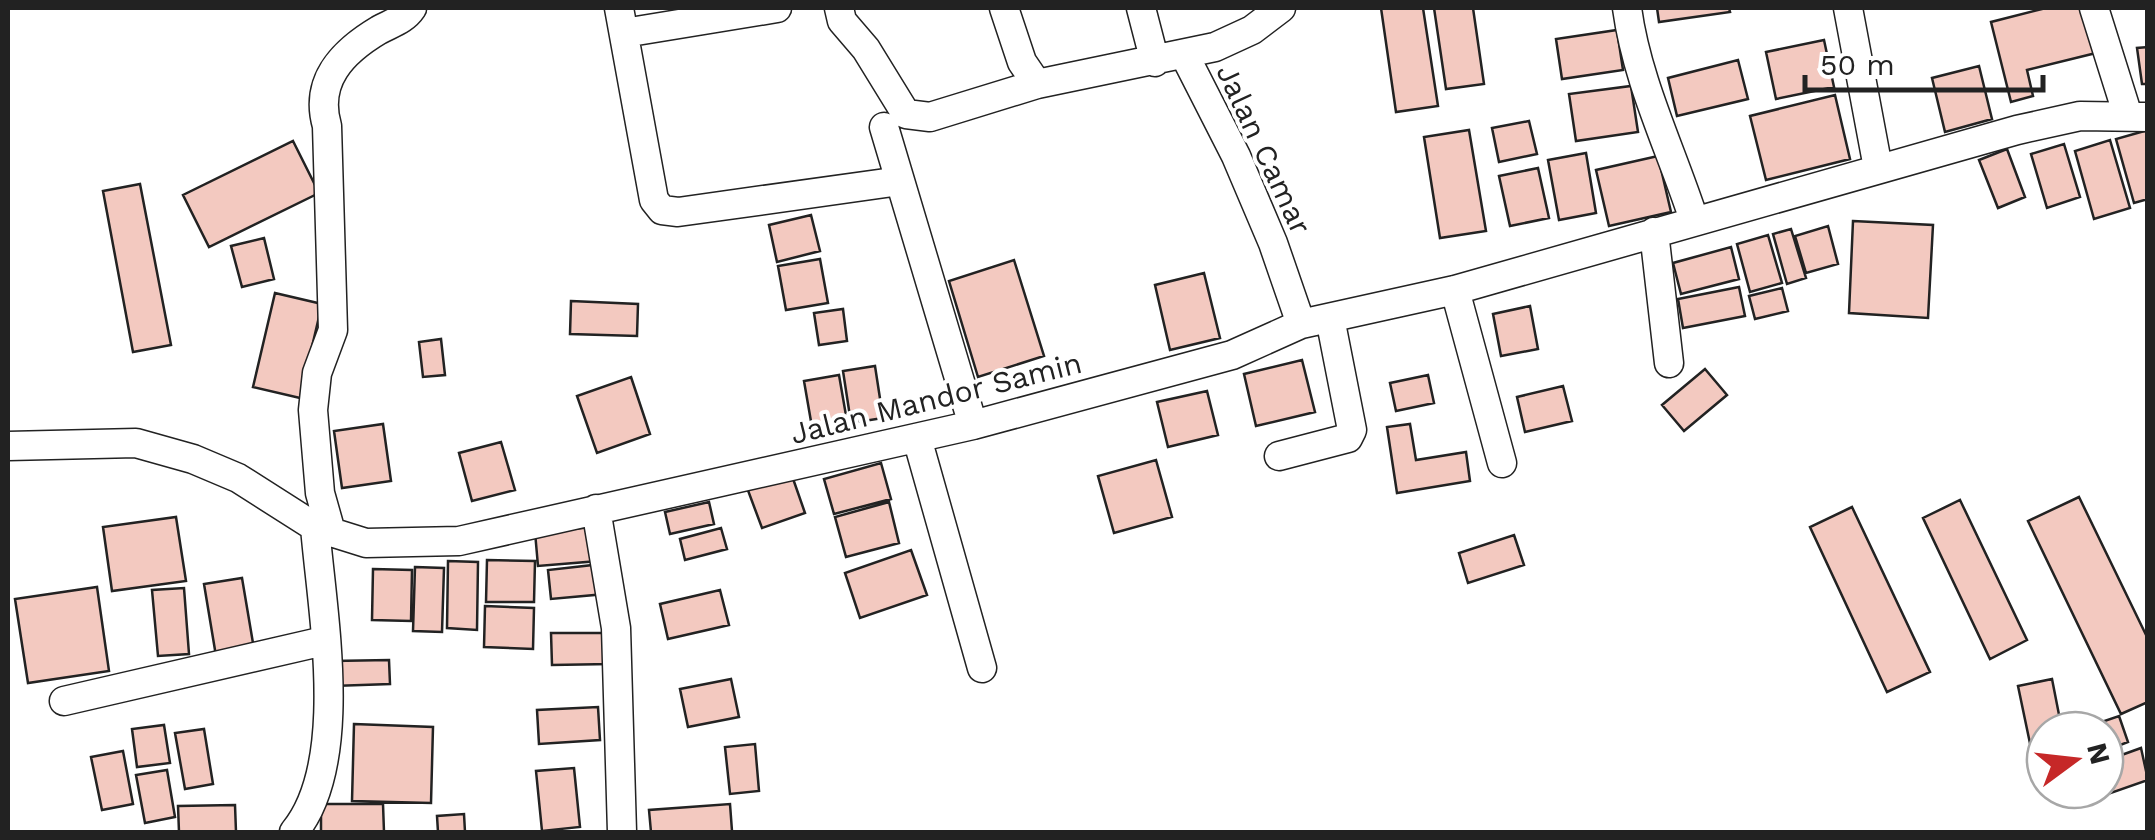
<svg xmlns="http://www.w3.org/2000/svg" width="2155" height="840" viewBox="0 0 2155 840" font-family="'Work Sans',sans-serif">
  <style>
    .building { fill: #f3c9c0; stroke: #222; stroke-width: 2.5 }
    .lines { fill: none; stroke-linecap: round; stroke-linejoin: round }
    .minor-casing { stroke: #222; stroke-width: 31 }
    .minor { stroke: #fff; stroke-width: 28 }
    .labels { text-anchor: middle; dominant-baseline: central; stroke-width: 8; stroke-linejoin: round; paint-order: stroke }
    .street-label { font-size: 30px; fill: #222; stroke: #fff }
  </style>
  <rect width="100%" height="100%" fill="#fff"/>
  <path class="building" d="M1381 8H1423L1438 106 1396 112Z
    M1434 8H1473L1484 84 1446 89Z
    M1657 8H1729L1730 12 1659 22Z
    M2046 8H2089L2100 52 2027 70 2033 96 2011 102 1991 22Z
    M1617 30 1623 70 1562 79 1556 39Z
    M1824 40 1834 87 1776 99 1766 52Z
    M2148 47V84H2142L2137 48Z
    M1738 60 1748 99 1677 116 1668 78Z
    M1979 66 1992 119 1945 132 1932 78Z
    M1631 86 1638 132 1576 141 1569 94Z
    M1835 95 1850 159 1766 180 1750 116Z
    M1529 121 1537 154 1499 162 1492 128Z
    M1469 130 1486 231 1440 238 1424 137Z
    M2148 130V199L2134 203 2116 139Z
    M2110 140 2130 208 2094 219 2075 151Z
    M293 141 319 193 209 247 183 195Z
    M2064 144 2080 197 2047 208 2031 154Z
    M2007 149 2025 197 1998 208 1979 160Z
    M1586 153 1596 213 1559 220 1548 160Z
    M1658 156 1671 212 1609 226 1596 170Z
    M1538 168 1549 218 1510 226 1499 176Z
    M140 184 171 345 133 352 103 191Z
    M811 215 820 251 777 262 769 225Z
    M1853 221 1933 225 1928 318 1849 313Z
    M1828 226 1838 264 1806 273 1795 236Z
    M1791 229 1806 278 1787 284 1773 234Z
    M1768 235 1782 283 1750 292 1737 244Z
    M264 238 274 279 242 287 231 246Z
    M1731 247 1739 279 1681 294 1673 263Z
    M820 259 828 303 786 310 778 266Z
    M1014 260 1044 356 978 377 949 281Z
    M1204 273 1220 338 1170 350 1155 285Z
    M1739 287 1745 316 1683 328 1678 299Z
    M1782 288 1788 311 1755 319 1749 296Z
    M275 293 322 304 300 398 253 387Z
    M571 301 638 304 637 336 570 334Z
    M1530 306 1538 349 1501 356 1493 314Z
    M843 309 847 341 819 345 814 313Z
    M441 339 445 375 423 377 419 342Z
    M1302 360 1315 412 1256 426 1244 374Z
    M875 366 883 418 851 423 843 371Z
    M1705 369 1727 395 1684 431 1662 405Z
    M839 375 848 427 813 433 804 381Z
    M1428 375 1434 403 1396 411 1390 383Z
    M631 377 650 434 597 453 577 396Z
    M1563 386 1572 421 1525 432 1517 397Z
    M1207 391 1218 435 1168 447 1157 402Z
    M383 424 391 481 342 488 334 431Z
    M1410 424 1416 460 1466 452 1470 481 1397 493 1387 427Z
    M501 442 515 490 472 501 459 453Z
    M1156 460 1172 517 1114 533 1098 476Z
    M881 463 891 499 834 514 824 479Z
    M790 470 805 513 762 528 746 485Z
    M2079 497 2148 639V702L2121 714 2028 521Z
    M1960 500 2027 640 1990 659 1923 518Z
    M709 502 714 524 670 534 665 512Z
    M889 502 899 543 846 557 835 517Z
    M1852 507 1930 672 1887 692 1810 527Z
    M176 517 186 581 112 591 103 527Z
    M594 527 598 561 538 566 535 532Z
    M721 528 727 549 685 560 680 539Z
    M1514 535 1524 565 1468 583 1459 553Z
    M911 550 927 595 860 618 845 573Z
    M487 560 535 561 534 602H486Z
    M448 561 478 562 477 630 447 628Z
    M602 564 605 594 551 599 548 570Z
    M415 567 444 568 442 632 413 631Z
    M373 569 412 570 411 621 372 620Z
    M242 578 254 649 216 656 204 584Z
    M97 587 109 671 28 683 15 599Z
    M184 588 189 654 158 656 152 590Z
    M720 590 729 625 668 639 660 604Z
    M485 606 534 608 533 649 484 647Z
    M551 633H609L610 664 552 665Z
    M389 660 390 684 333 686V661Z
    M731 679 739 717 688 727 680 689Z
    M2052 679 2062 730H2045V750L2032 753 2018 686Z
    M598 707 600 740 539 744 537 710Z
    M2119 716 2128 742 2105 751V730H2078Z
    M354 724 433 727 431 803 352 801Z
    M164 725 170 763 137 767 132 729Z
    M204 729 213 784 185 789 175 733Z
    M755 744 759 791 730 794 725 747Z
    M2141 748 2148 780 2088 801 2085 790H2105V761Z
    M123 751 133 804 102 810 91 757Z
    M574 768 580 827 542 831 536 771Z
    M167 770 175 817 145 823 136 775Z
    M321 804H383L384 832H321Z
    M730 804 732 831 651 832 649 810Z
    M235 805 236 832H179L178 806Z
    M464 814 465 832H438L437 816Z"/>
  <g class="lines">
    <defs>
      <path id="minor" d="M619 8 654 200 662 210 678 212 900 181
        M839 8 842 21 866 49 906 114 930 117 1037 84 1215 47 1252 30 1281 8
        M1004 8 1022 62 1037 84
        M1141 8 1155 62
        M1627 8C1637 82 1671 149 1694 220
        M1848 8 1878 168
        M2094 8 2128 116
        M624 33 777 8
        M1184 54 1236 156 1273 243 1301 324
        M884 127 973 425
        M1654 232 1669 363
        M1455 290 1502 463
        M917 438 982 668
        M8 446 136 443 193 459 238 478 315 527 366 543 459 541 973 425 1232 355 1301 324 1455 290 2017 130 2080 116 2148 117
        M1279 456 1348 438 1352 430 1330 318
        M596 509 616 628 622 832
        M331 532 320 493 313 410 317 373 333 330 327 126C314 81 342 52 379 30 392 23 404 20 412 8
        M64 701 324 641
        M294 832C351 763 322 612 315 527"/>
    </defs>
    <use href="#minor" class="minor-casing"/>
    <use href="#minor" class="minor"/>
  </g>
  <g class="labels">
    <g class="street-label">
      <text transform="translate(1264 149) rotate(65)">Jalan Camar</text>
      <text transform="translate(936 398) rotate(-14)">Jalan Mandor Samin</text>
    </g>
  </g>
  <rect width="2155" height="840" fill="none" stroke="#222222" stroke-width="20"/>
  <g transform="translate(2075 760) rotate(75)"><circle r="48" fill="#ffffff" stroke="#a7a7a7" stroke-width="2.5"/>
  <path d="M0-8L18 38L0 25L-18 38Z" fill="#c62828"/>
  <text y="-15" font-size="28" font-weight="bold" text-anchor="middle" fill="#222222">N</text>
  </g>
  <path d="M1805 75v15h238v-15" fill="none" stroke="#222222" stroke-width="5"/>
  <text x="1820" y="75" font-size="30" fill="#222222" stroke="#ffffff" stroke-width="8" paint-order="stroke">50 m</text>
</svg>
